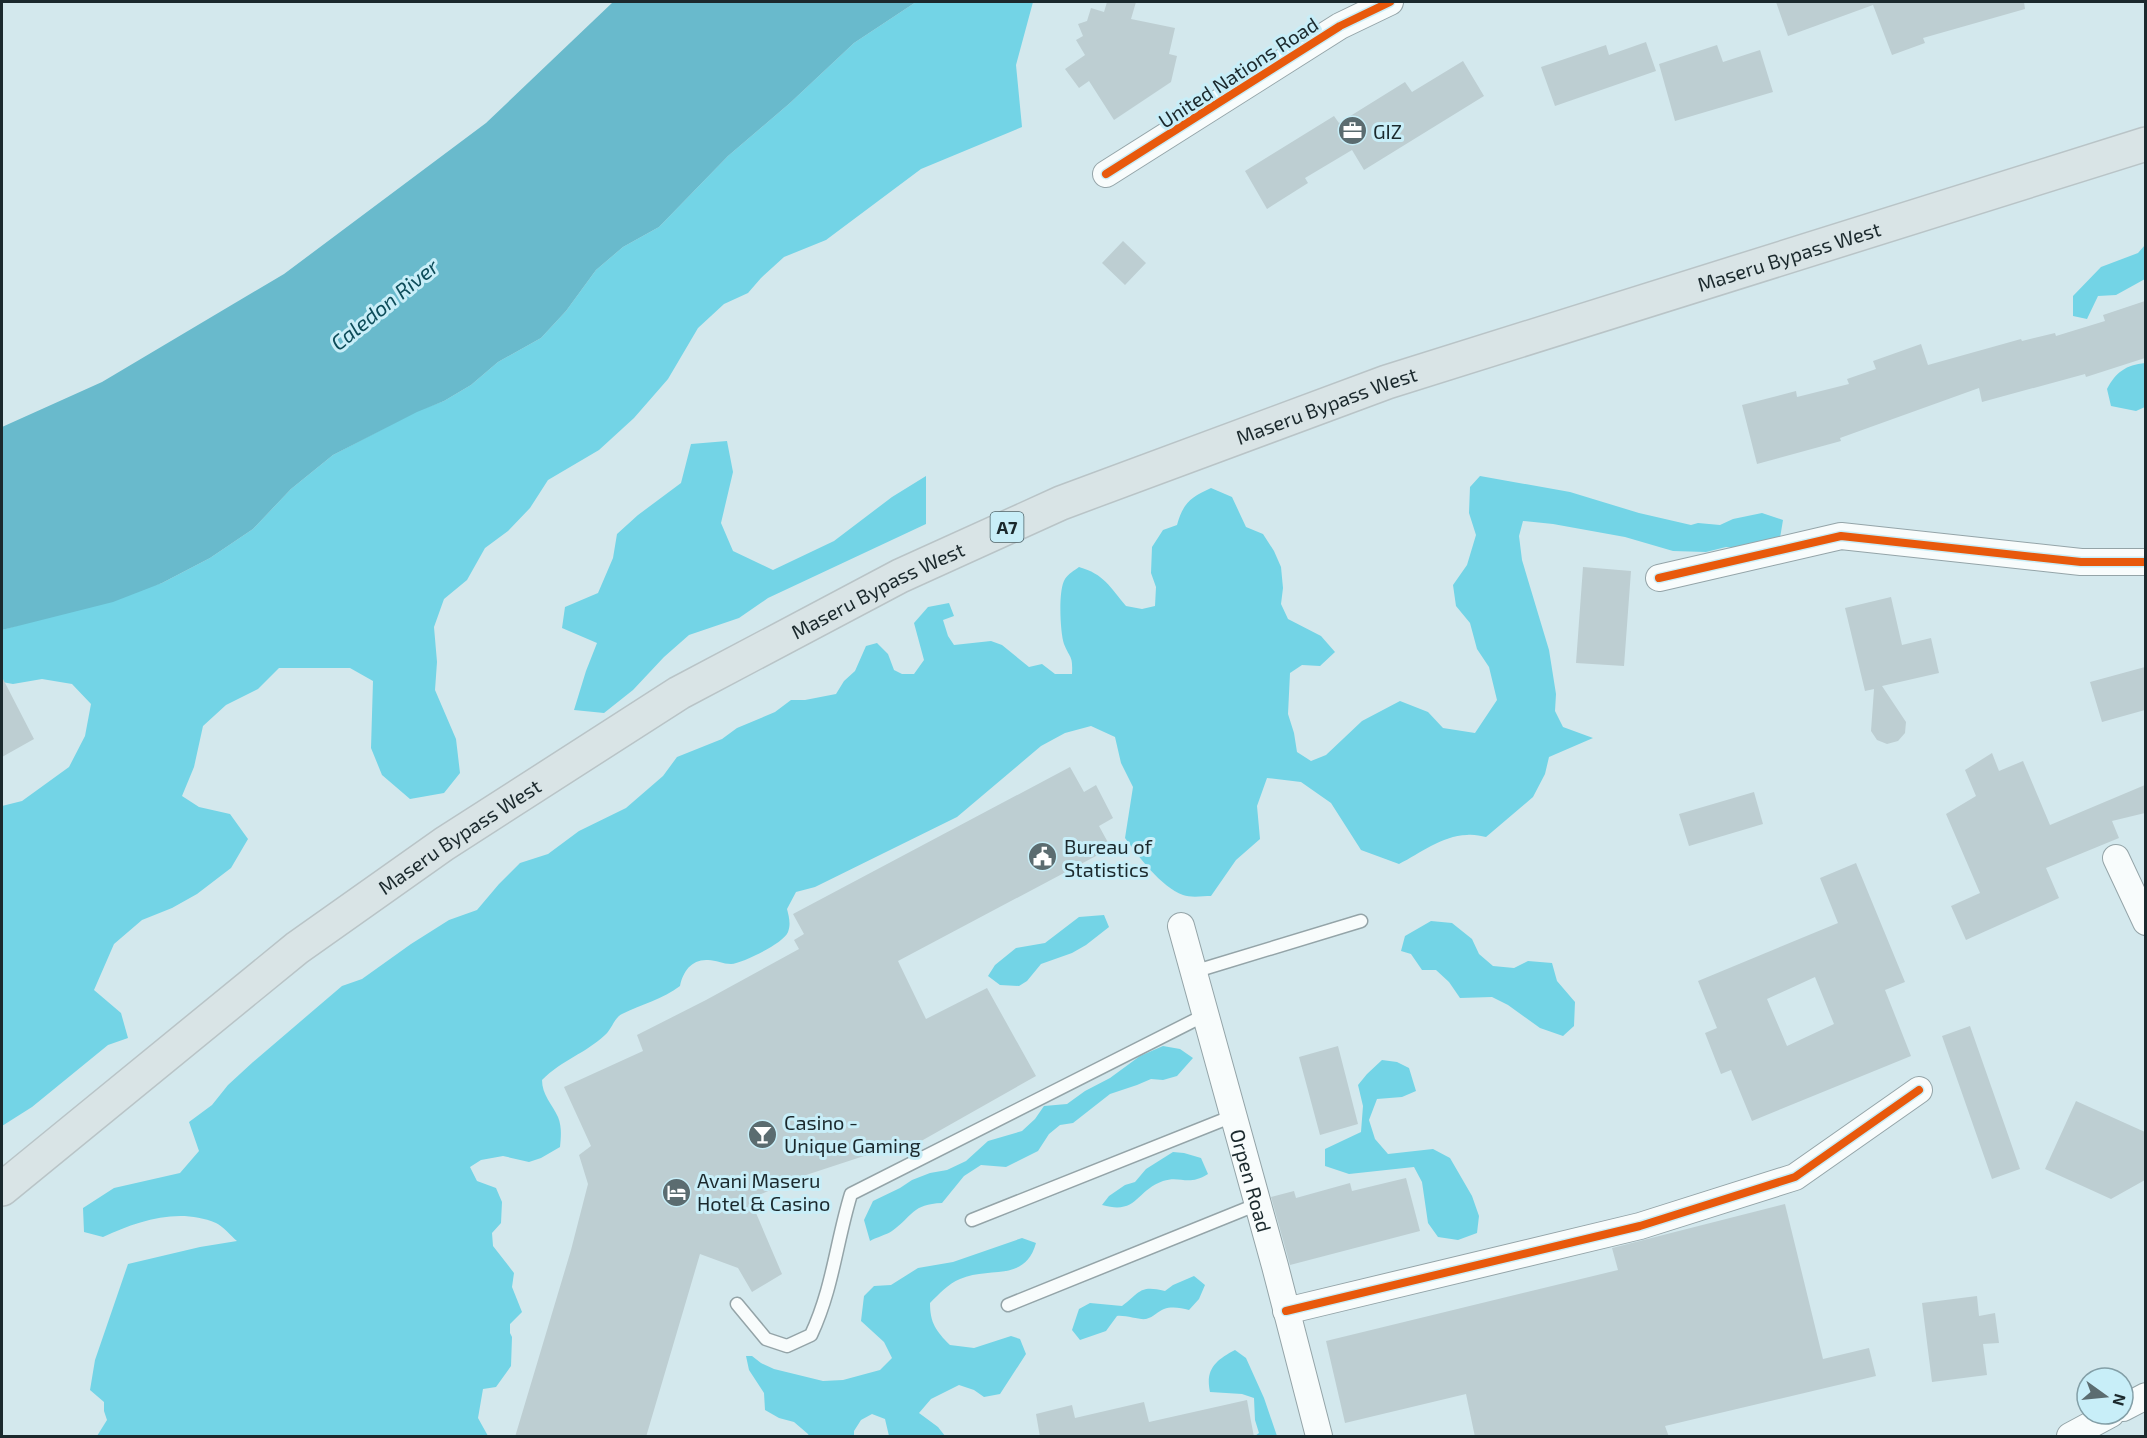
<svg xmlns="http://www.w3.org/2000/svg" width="2147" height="1438" viewBox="0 0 2147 1438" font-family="'Exo 2',sans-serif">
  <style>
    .forest { fill: #73d4e6 }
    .water { fill: #69bacc }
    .building { fill: #bdced2; fill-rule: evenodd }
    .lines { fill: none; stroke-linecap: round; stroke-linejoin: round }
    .lane-casing { stroke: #94a4a8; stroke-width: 15 }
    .street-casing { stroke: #94a4a8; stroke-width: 28 }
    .primary-casing { stroke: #b9c4c7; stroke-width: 36 }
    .lane { stroke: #f8fcfc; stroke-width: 12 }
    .street { stroke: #f8fcfc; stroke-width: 26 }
    .primary { stroke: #d9e4e6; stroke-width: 33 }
    .cycleway-casing { stroke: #c8eef8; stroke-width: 11 }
    .cycleway { stroke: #e8590c; stroke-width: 8 }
    .labels { text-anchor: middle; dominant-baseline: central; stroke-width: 6; stroke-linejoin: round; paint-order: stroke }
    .shield { fill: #c8eef8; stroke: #4f646a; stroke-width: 1.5 }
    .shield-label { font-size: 18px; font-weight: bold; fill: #1b292d }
    .street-label { font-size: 20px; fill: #1b292d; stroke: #c8eef8 }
    .poi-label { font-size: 20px; fill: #1b292d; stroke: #c8eef8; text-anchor: start }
    .water-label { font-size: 21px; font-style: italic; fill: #0d4c59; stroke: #c8eef8 }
  </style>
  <rect width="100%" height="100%" fill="#d3e8ed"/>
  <path class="forest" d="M916 2H1033L1016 65 1022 127 921 169 826 240 784 257 761 278 748 293 724 304 698 328 668 379 634 418 599 450 548 480 530 508 508 531 485 548 467 580 444 599 434 627 437 662 435 690 456 739 460 773 444 793 410 799 382 775 371 748 373 681 350 668H279L258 689 226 705 203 726 194 767 182 796 199 807 230 814 248 839 231 868 197 894 172 908 142 920 114 944 94 990 121 1013 128 1038 108 1045 32 1107 2 1126V806L22 801 69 767 85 736 91 704 72 684 42 679 13 684 2 682V630L162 583 210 558 253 529 291 489 333 455 417 411 444 401 471 385 498 362 541 338 566 311 596 270 623 247 659 227 728 156 790 103 854 43Z
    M2145 245V279L2116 295 2098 296 2087 319 2073 316V296L2101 267 2138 253Z
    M2145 363V407L2136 411 2111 406 2107 389C2116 372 2126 365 2145 363Z
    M727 441 733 472 721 523 733 551 773 570 834 541 892 497 926 476V524L768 598 739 618 689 635 664 657 633 690 604 713 574 710 586 671 597 643 562 628 565 607 598 593 613 558 617 534 638 515 681 483 691 444Z
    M1480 476 1570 492 1639 513 1691 525 1698 523 1720 525 1733 519 1762 513 1783 520 1780 538 1748 549 1726 547 1706 552 1673 551 1625 537 1553 524 1523 521 1519 536 1522 560 1549 650 1556 694 1555 711 1563 727 1593 738 1549 757 1545 774 1533 797 1486 837C1480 836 1473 834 1467 835 1441 836 1421 853 1399 864L1361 850 1331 803 1301 782 1267 778 1257 806 1260 839 1236 860 1211 896C1203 896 1191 898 1183 895 1161 887 1138 856 1125 838L1133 787 1121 763 1115 737 1091 726 1065 733 1041 746 957 817 815 887 796 892 787 909C789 917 791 924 788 932 784 943 743 963 731 964 723 964 716 960 708 960 692 959 683 971 680 986 663 999 642 1004 622 1014 614 1018 612 1029 605 1035 586 1053 562 1060 542 1080 542 1095 552 1104 558 1117 562 1127 561 1136 560 1147L541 1158 529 1162 503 1156 481 1160 470 1167 477 1181 496 1188 502 1202 501 1223 492 1233 493 1246 514 1273 512 1287 522 1312 510 1324V1333L512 1337 511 1366 496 1387 483 1389 478 1418 488 1436H97L107 1420 104 1411V1402L90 1390 95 1360 128 1264 200 1247 237 1241C231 1236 223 1226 216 1223 179 1207 137 1221 103 1237L84 1232 83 1208 114 1188 180 1173 199 1151 189 1122 212 1105 228 1085 253 1062 342 986 362 979 411 944 449 920 477 910 499 884 520 863 548 854 579 831 626 808 663 776 677 757 722 739 737 728 775 712 791 700H805L836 694 844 681 855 671 866 646 877 643 888 654 894 670 902 674H914L924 660 914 623 928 607 949 603 954 616 943 620 948 636 954 645 991 641 1002 645 1029 667 1042 664 1055 674H1072C1073 655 1070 659 1064 644 1060 632 1058 589 1065 579 1068 574 1075 570 1079 567 1104 574 1110 587 1126 606L1142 609 1155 606 1156 587 1151 573 1152 547 1163 530 1177 525C1183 503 1191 497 1211 488L1232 497 1246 527 1263 534 1274 551 1281 567 1283 588 1281 604 1288 619 1321 636 1335 652 1320 666 1302 665 1290 673 1288 714 1294 733 1297 752 1311 761 1326 755 1362 721 1400 701 1428 712 1443 728 1475 733 1497 700 1489 667 1477 649 1470 623 1456 606 1453 585 1467 565 1476 535 1469 513 1470 487Z
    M1104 915 1109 927 1086 945 1072 953 1041 964 1027 981 1019 986 1000 985 988 976 995 965 1016 948 1045 943 1079 917Z
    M1431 921 1452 923 1472 939 1479 954 1493 966 1514 968 1528 961 1552 963 1557 981 1575 1002 1574 1026 1563 1036 1540 1028 1508 1005 1492 997 1460 998 1449 982 1436 970H1422L1411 954 1401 951 1405 936Z
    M1163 1046 1180 1049 1193 1058 1177 1076 1163 1080 1151 1079 1137 1085 1110 1094 1073 1123 1060 1125 1049 1134 1038 1151 1006 1167 981 1165 964 1176 942 1203C912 1204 913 1216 892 1231 886 1235 877 1237 870 1241L864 1220 873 1201 900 1188 912 1180 930 1173 947 1170 966 1161 988 1141 1022 1131 1035 1119 1044 1106 1067 1104 1085 1091 1110 1078 1140 1056Z
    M1382 1060 1397 1062 1409 1068 1416 1091 1402 1097 1377 1099 1369 1120 1375 1139 1388 1154 1433 1149 1450 1158 1472 1196 1479 1216 1477 1233 1458 1240 1438 1237 1428 1223 1422 1182 1414 1167 1349 1174 1325 1166V1149L1361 1132 1363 1106 1358 1085 1367 1074Z
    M1173 1152 1184 1153 1201 1158 1208 1174C1187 1187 1181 1175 1163 1181 1135 1191 1138 1215 1102 1205L1109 1196 1125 1185 1135 1182 1146 1169Z
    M1022 1238 1036 1243C1025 1283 989 1266 960 1279 948 1284 939 1294 930 1303 930 1323 936 1331 950 1345L974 1348 1011 1336 1020 1339 1026 1354 1000 1394 984 1397 974 1390 959 1385 931 1399 919 1413 938 1427 945 1436H889L885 1419 872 1414 861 1420 854 1431V1436H809L808 1434 794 1422 779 1418 765 1410 764 1393 749 1370 746 1356H752L761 1363 774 1369 823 1381 843 1380 880 1370 892 1358 884 1342 861 1321 864 1296 874 1286 891 1285 918 1268 953 1262Z
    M1194 1276 1205 1285 1199 1299 1189 1310C1181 1308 1172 1306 1164 1309 1158 1311 1154 1317 1146 1319 1139 1320 1126 1315 1117 1316L1106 1331 1080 1340 1072 1330 1079 1309 1090 1303 1122 1306C1141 1292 1139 1285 1165 1291L1173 1285Z
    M1235 1350 1246 1358 1264 1398 1277 1436H1255L1259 1433 1255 1420 1254 1398 1242 1394 1210 1392C1205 1369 1216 1360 1235 1350Z"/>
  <path class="water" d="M613 2H916L854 43 790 103 728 156 659 227 623 247 596 270 566 311 541 338 498 362 471 385 444 401 417 412 333 455 291 489 253 529 210 558 162 583 113 602 2 630V427L102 382 284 274 486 123Z"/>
  <path class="building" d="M1107 2H1136L1131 19 1175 28 1169 54 1177 56 1171 82 1114 120 1089 81 1079 88 1065 69 1085 55 1076 40 1083 36 1078 24 1087 21 1091 8 1104 12Z
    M1776 2H2024L2025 9 1923 38 1925 43 1892 55 1873 5 1788 36Z
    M1646 42 1656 71 1555 106 1541 67 1606 45 1609 55Z
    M1717 45 1723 62 1760 50 1773 92 1675 121 1659 64Z
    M1463 61 1484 96 1364 170 1352 150 1305 178 1308 183 1267 209 1245 171 1334 116 1339 123 1405 82 1412 92Z
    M1123 241 1146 263 1125 285 1102 263Z
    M2145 301V358L2086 377 2085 374 1982 402 1979 388 1840 438 1841 441 1757 464 1742 405 1796 391 1797 397 1849 384 1847 379 1876 369 1873 361 1921 344 1928 365 2021 339 2022 341 2055 333 2056 336 2105 321 2103 315Z
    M1583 567 1631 571 1624 666 1576 663Z
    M1891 597 1902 645 1931 638 1939 673 1882 686 1906 722 1905 733 1898 741 1887 744 1877 740 1871 731 1874 689 1865 691 1845 608Z
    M2145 667V710L2102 722 2090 682Z
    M2 677 34 739 2 757Z
    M1992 753 1999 771 2023 761 2050 825 2145 785V813L2112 821 2119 838 2046 868 2059 898 1966 940 1951 906 1980 893 1946 814 1976 796 1965 770Z
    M1070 767 1084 792 1096 785 1113 818 1099 826 1111 848 898 961 926 1019 987 988 1036 1076 900 1153 864 1156 800 1177 750 1199 782 1274 752 1292 738 1268 700 1254 646 1437H515L571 1250 588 1184 579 1155 591 1146 564 1087 643 1051 637 1035 706 1000 799 949 794 940 804 934 793 914Z
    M1754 792 1763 824 1689 846 1679 814Z
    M1856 863 1905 982 1885 990 1911 1056 1752 1121 1731 1070 1721 1074 1705 1033 1717 1028 1698 981 1838 923 1820 878ZM1815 977 1834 1024 1787 1046 1767 999Z
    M1970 1026 2020 1169 1992 1179 1942 1036Z
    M1338 1046 1358 1124 1320 1135 1299 1057Z
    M2076 1101 2145 1132V1180L2111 1199 2045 1169Z
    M1406 1178 1420 1231 1290 1265 1271 1197 1294 1191 1296 1198 1350 1183 1352 1191Z
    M1785 1204 1823 1359 1869 1348 1876 1376 1665 1426 1669 1437H1475L1466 1394 1345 1423 1326 1341 1618 1270 1612 1248Z
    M1977 1296 1979 1316 1995 1313 1999 1343 1983 1344 1987 1375 1932 1382 1922 1303Z
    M1247 1400 1254 1437H1040L1036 1414 1072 1405 1075 1418 1144 1402 1149 1422Z"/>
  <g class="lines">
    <defs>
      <path id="lane" d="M1193 972 1361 921
        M972 1220 1233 1116
        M737 1304 766 1339 787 1346 811 1335C833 1288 836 1243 851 1194L1205 1015
        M1008 1305 1258 1204"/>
      <g id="street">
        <path d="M1106 174 1340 26 1390 2"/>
        <path d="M1659 578 1841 536 2081 562H2146"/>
        <path d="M2116 858 2146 922"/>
        <path id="s1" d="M1181 926 1275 1266 1319 1436"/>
        <path d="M1286 1311 1640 1226 1795 1177 1919 1090"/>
        <path d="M2123 1408 2146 1396"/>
        <path d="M2070 1436 2111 1414"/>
      </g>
      <g id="primary">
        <path id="s2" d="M2 1189 297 948 444 844 679 693 900 576 1061 503 1387 382 2146 144"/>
      </g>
    </defs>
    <use href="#lane" class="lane-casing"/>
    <use href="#street" class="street-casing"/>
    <use href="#primary" class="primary-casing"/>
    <use href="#lane" class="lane"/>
    <use href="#street" class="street"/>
    <use href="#primary" class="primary"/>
    <defs>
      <path id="cycleway" d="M1106 174 1340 26 1390 2
        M1659 578 1841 536 2081 562H2146
        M1286 1311 1640 1226 1795 1177 1919 1090"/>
    </defs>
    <use href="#cycleway" class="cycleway-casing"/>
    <use href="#cycleway" class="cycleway"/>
  </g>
  <defs>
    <symbol id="office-disc" viewBox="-11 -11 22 22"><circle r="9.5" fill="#5b6c70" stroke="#c8eef8"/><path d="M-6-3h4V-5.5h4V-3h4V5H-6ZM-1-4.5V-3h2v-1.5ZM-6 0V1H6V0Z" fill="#fff"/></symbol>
    <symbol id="civic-disc" viewBox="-11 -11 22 22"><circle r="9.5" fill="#5b6c70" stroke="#c8eef8"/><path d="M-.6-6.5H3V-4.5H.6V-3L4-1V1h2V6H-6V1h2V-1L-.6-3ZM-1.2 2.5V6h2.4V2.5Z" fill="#fff"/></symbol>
    <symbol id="bar-disc" viewBox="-11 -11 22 22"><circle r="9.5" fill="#5b6c70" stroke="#c8eef8"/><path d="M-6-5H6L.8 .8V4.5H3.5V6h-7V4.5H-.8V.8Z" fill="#fff"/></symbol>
    <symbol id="hotel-disc" viewBox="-11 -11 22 22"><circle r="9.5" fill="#5b6c70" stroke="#c8eef8"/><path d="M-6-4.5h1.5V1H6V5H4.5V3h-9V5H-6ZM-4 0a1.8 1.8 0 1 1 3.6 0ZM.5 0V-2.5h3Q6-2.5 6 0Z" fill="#fff"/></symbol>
  </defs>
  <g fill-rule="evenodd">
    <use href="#office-disc" x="1336" y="114" width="33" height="33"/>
    <use href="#civic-disc" x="1026" y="840" width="33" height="33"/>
    <use href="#bar-disc" x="746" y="1118" width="33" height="33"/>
    <use href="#hotel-disc" x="660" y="1176" width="33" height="33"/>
  </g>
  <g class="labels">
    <rect class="shield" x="990.5" y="512" width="33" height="30" rx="4.5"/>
    <g class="shield-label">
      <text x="1007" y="527">A7</text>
    </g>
    <g class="street-label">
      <text transform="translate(1238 72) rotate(-33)">United Nations Road</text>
      <text stroke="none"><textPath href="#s2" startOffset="2036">Maseru Bypass West</textPath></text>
      <text stroke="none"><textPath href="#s2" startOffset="1550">Maseru Bypass West</textPath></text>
      <text stroke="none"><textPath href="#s2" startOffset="1064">Maseru Bypass West</textPath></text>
      <text stroke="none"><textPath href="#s2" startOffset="578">Maseru Bypass West</textPath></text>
      <text stroke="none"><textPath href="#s1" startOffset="264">Orpen Road</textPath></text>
    </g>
    <g class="poi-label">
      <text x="1373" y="131">GIZ</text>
      <text x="1064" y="846">Bureau of<tspan x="1064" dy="23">Statistics</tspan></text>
      <text x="784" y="1122">Casino -<tspan x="784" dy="23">Unique Gaming</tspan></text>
      <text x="697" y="1180">Avani Maseru<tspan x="697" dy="23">Hotel &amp; Casino</tspan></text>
    </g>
    <g class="water-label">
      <text transform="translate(384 304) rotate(-39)">Caledon River</text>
    </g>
  </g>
  <rect width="2147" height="1438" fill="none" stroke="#1b292d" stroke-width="6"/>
  <g transform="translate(2105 1396) rotate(105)"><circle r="28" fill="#c8eef8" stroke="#839fa7" stroke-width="1.5"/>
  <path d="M0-4.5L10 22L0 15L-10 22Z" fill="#5b6c70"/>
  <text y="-9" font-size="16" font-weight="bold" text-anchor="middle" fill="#1b292d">N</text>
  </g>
</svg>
